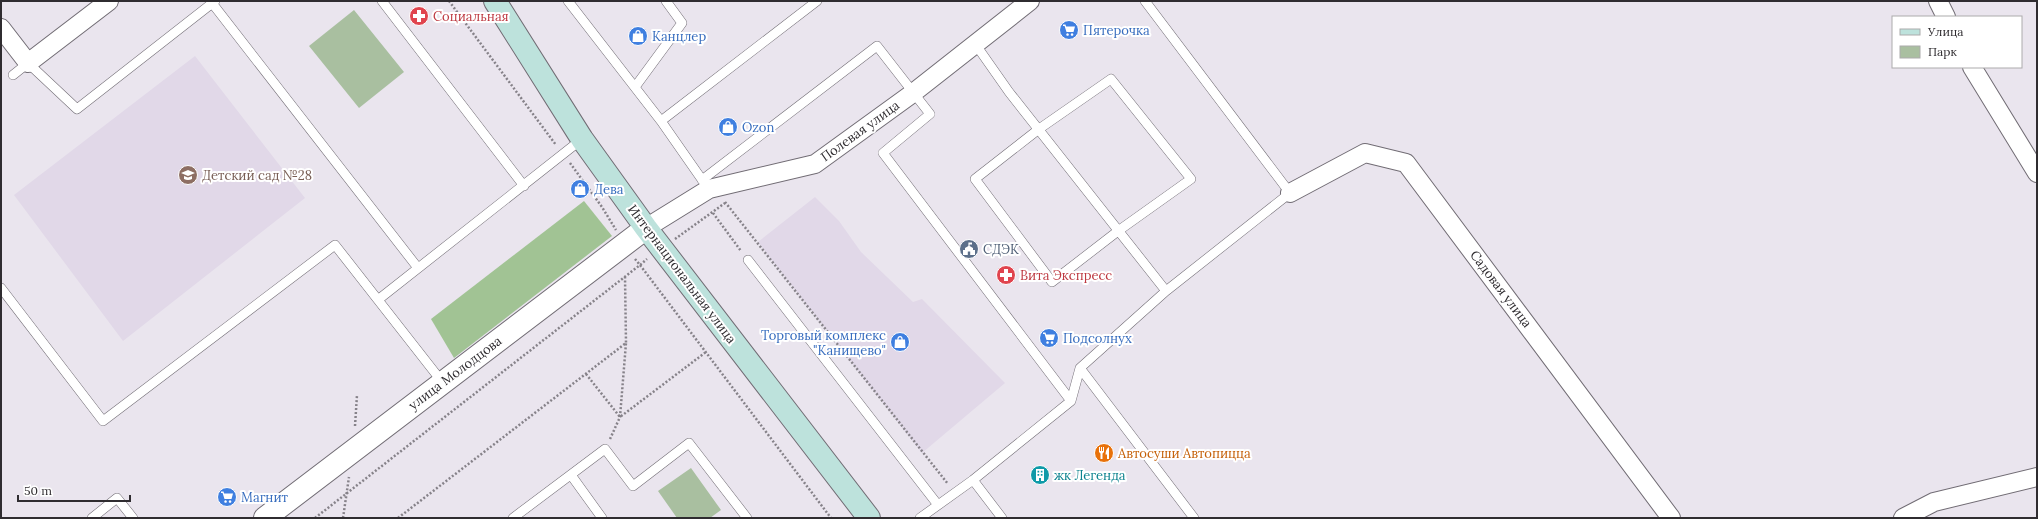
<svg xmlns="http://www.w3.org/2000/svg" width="2038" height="519" viewBox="0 0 2038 519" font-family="Lora,serif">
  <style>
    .built { fill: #e1d8e8 }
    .green { fill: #a9bfa0 }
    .forest { fill: #a1c394 }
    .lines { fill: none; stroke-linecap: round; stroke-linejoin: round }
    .service-casing { stroke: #716c74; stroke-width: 10 }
    .minor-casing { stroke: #716c74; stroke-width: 20 }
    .tertiary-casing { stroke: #716c74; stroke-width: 24 }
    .secondary-casing { stroke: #716c74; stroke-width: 24 }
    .path { stroke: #868289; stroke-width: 2.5; stroke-dasharray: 2 2; stroke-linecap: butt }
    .service { stroke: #fff; stroke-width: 9 }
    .minor { stroke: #fff; stroke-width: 18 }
    .tertiary { stroke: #fff; stroke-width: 22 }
    .secondary { stroke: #bde2dc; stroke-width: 22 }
    .labels { text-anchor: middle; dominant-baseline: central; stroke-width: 4; stroke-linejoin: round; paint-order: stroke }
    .health-label { font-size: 13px; fill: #be3a42; stroke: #fff; text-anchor: start }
    .shop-label { font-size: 13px; fill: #366cbe; stroke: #fff; text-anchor: start }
    .street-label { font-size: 13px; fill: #2f2c30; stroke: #fff }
    .education-label { font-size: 13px; fill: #785e54; stroke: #fff; text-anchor: start }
    .service-label { font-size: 13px; fill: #4e5e75; stroke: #fff; text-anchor: start }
    .food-label { font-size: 13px; fill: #c56008; stroke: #fff; text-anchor: start }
    .culture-label { font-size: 13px; fill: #0d838f; stroke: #fff; text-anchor: start }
  </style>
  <rect width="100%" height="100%" fill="#eae5ee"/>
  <path class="built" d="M195 56 305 198 123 341 14 195Z
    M815 197 839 221 861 252 913 302 922 299 1005 383 922 453 758 242Z"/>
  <path class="green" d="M354 10 404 72 359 108 309 46Z
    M691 468 721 510 710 518H677L658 491Z"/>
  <path class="forest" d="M584 201 612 236 454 358 431 319Z"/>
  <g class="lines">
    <defs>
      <path id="service" d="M382 1 524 186
        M568 1 661 121 705 184
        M1145 1 1290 193 1166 291
        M212 3 418 268
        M13 75 28 63 77 109 215 1
        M1111 79 1191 179 1118 231 1052 282 975 179 1039 129Z
        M635 87 682 23 666 1
        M661 121 817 1
        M702 180 877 46 930 114 883 153 1071 401
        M748 260 938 505
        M1 288 103 421 335 245 443 383
        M379 299 582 139
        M1080 368 1194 518
        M571 475 602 518
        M973 480 1002 518
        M92 518 117 498 133 518
        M513 518 605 449 633 486 689 443 747 518
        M920 518 973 480 1071 401 1080 368 1166 291 1009 92 976 45"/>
      <path id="minor" d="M1938 1 1946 17
        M1 28 28 63 109 1
        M1972 67 2037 173
        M1290 193 1365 153 1406 163 1671 518
        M646 228 709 189 815 164 913 93 1030 1
        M1903 518 1934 502 2037 477"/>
      <path id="tertiary" d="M265 518 646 228"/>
      <path id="secondary" d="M495 1 582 139 646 228 869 518"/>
    </defs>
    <use href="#service" class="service-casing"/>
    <use href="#minor" class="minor-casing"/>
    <use href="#tertiary" class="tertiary-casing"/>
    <use href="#secondary" class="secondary-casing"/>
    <path class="path" d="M449 1 556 145
      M570 163 602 207 616 230
      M725 202 948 484
      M713 213 741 251
      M675 239 725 203
      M635 259 640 265 647 259
      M586 374 620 417 706 352
      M355 426 357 395
      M610 439 620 417 626 343
      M315 518 640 265 831 518
      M343 518 349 477
      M398 518 626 343 625 277"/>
    <use href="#service" class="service"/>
    <use href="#minor" class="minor"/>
    <use href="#tertiary" class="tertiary"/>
    <use href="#secondary" class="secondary"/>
  </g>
  <defs>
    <symbol id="pharmacy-disc" viewBox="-11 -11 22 22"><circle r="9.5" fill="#e0444e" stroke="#fff"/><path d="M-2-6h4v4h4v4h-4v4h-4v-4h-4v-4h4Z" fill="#fff"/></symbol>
    <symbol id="supermarket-disc" viewBox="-11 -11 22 22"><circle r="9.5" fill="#3f7fe0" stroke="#fff"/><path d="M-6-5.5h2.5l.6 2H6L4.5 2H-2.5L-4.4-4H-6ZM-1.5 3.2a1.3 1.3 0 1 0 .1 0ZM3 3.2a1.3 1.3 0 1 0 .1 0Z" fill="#fff"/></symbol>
    <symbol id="shop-disc" viewBox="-11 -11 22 22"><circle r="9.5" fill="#3f7fe0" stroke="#fff"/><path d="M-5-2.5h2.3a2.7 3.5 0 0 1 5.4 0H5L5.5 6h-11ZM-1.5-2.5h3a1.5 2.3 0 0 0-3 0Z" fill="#fff"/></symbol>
    <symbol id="school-disc" viewBox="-11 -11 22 22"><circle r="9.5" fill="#8d6e63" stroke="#fff"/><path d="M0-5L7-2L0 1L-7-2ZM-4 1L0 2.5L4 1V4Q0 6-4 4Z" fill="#fff"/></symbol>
    <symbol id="civic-disc" viewBox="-11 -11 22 22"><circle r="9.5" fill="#5c6f8a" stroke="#fff"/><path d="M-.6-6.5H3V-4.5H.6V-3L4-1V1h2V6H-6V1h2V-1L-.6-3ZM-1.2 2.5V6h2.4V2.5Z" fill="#fff"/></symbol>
    <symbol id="restaurant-disc" viewBox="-11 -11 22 22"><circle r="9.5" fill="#e8710a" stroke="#fff"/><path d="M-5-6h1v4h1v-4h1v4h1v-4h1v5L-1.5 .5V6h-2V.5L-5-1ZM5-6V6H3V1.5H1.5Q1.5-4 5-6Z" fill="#fff"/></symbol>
    <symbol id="building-disc" viewBox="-11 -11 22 22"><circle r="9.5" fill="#0f9aa8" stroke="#fff"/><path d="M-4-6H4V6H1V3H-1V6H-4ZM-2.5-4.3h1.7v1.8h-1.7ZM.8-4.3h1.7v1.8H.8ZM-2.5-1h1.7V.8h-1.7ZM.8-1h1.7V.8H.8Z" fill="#fff"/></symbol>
  </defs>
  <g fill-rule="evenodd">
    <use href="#pharmacy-disc" x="408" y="5" width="22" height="22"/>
    <use href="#supermarket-disc" x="1058" y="19" width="22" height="22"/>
    <use href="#shop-disc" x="627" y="25" width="22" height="22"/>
    <use href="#shop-disc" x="717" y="116" width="22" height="22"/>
    <use href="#school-disc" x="177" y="164" width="22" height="22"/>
    <use href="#shop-disc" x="569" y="178" width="22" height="22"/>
    <use href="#civic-disc" x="958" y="238" width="22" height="22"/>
    <use href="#pharmacy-disc" x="995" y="264" width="22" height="22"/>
    <use href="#supermarket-disc" x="1038" y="327" width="22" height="22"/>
    <use href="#shop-disc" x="889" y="331" width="22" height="22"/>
    <use href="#restaurant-disc" x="1093" y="442" width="22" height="22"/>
    <use href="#building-disc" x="1029" y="464" width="22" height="22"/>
    <use href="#supermarket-disc" x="216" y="486" width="22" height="22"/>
  </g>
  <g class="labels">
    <g class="health-label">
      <text x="433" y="16">Социальная</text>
      <text x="1020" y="275">Вита Экспресс</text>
    </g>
    <g class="shop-label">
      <text x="1083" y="30">Пятерочка</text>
      <text x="652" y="36">Канцлер</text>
      <text x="742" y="127">Ozon</text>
      <text x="594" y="189">Дева</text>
      <text x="886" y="335" text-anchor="end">Торговый комплекс<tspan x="886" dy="15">"Канищево"</tspan></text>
      <text x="1063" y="338">Подсолнух</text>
      <text x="241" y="497">Магнит</text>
    </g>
    <g class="street-label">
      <text transform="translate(860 131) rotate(-36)">Полевая улица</text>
      <text transform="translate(682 274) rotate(53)">Интернациональная улица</text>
      <text transform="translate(1501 289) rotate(53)">Садовая улица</text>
      <text transform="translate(455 373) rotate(-37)">улица Молодцова</text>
    </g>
    <g class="education-label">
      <text x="202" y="175">Детский сад №28</text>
    </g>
    <g class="service-label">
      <text x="983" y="249">СДЭК</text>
    </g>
    <g class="food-label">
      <text x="1118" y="453">Автосуши Автопицца</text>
    </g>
    <g class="culture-label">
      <text x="1054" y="475">жк Легенда</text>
    </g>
  </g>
  <rect width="2038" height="519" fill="none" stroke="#2f2c30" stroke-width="4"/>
  <rect x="1892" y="16" width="130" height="52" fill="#ffffff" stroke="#acabac"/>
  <rect x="1900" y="29" width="20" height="6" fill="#bde2dc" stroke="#acabac"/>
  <text x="1928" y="36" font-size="12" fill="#2f2c30">Улица</text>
  <rect x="1900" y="46" width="20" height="12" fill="#a9bfa0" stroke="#acabac"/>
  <text x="1928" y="56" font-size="12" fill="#2f2c30">Парк</text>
  <path d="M18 495v6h112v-6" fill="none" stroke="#2f2c30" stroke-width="2"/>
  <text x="24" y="495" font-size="12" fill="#2f2c30" stroke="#ffffff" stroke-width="3" paint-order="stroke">50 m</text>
</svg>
